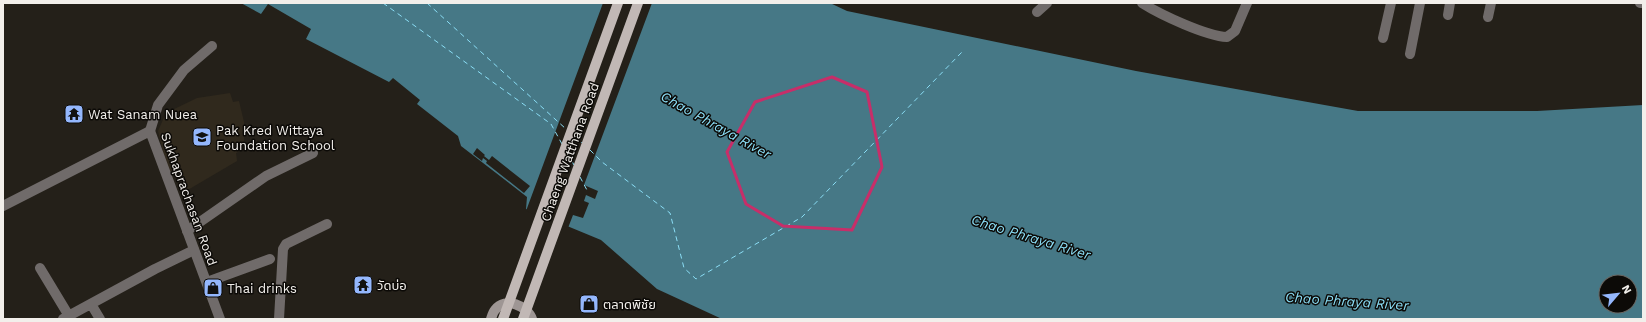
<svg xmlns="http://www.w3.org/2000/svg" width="1646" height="322" viewBox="0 0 1646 322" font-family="'Work Sans','Noto Sans Thai',sans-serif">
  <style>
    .built { fill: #30291d }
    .water { fill: #467886; fill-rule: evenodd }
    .pier { fill: #242019 }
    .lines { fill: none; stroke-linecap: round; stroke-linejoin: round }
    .ferry { stroke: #8bdef6; stroke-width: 1; stroke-dasharray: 5 4; stroke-linecap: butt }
    .minor { stroke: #706b6a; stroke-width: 10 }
    .tertiary { stroke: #706b6a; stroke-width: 10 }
    .secondary { stroke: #9e9694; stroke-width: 10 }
    .primary { stroke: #c1b8b5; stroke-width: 10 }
    .marked { fill: none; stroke: #c72e69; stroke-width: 3; stroke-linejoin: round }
    .labels { text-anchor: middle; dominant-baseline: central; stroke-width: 3; stroke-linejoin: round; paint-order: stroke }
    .poi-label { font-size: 13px; fill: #f2efeb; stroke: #0c0a07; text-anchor: start }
    .street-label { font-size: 13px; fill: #f2efeb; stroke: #0c0a07 }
    .water-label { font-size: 14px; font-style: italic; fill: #8bdef6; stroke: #0c0a07 }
  </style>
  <rect width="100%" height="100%" fill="#242019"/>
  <path class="built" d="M230 93 233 102 239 101 244 122V144L239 146 240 151 236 153 237 161 186 191 179 170 168 171 164 156 158 131 166 113 197 98Z"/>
  <path class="water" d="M241 3H830L847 11 1136 71 1358 111H1537L1643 105V319H722L657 289 601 240 526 209 527 197 461 146 458 136 417 104 420 100 393 78 389 82 306 39 311 29 268 4 261 14ZM1606 282H1630V306H1606Z"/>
  <path class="pier" d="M603 3H652L584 185 598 191 595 199 586 195 584 201 589 203 583 218 573 215 568 228 526 211Z
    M477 148 485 155 484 156 489 160 492 156 530 186 524 193 486 163 487 161 483 158 482 161 473 154Z"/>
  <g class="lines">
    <path class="ferry" d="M383 3 551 124 562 144
      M427 3 566 129
      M575 136 583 144
      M590 150 602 162 670 213 684 268 696 279 802 217 962 52
      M568 154 574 165
      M580 177 588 192"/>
    <path class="minor" d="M1142 3C1161 15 1206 36 1227 37L1235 31 1247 3
      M1640 3H1643
      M1037 12 1047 3
      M1448 15 1450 3
      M1488 17 1491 3
      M1383 38 1391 3
      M1410 54 1420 3
      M150 131 158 105 184 70 212 46
      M187 231 266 176 313 153
      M40 268 69 316
      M207 282 270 259
      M91 304 100 319
      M63 319 155 269 194 250
      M279 319 283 249 286 244 327 224"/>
    <path class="tertiary" d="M3 206 150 131 220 319"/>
    <path class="secondary" d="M491 319C492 316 493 312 495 310 505 296 528 306 532 319"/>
    <path class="primary" d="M503 319 618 3
      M523 319 638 3"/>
  </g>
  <path class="marked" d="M832 77 867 92 882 167 852 230 783 226 746 204 727 152 755 102Z"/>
  <defs>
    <symbol id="temple-square" viewBox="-11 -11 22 22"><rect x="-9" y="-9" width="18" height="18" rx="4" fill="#94b7fd" stroke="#0c0a07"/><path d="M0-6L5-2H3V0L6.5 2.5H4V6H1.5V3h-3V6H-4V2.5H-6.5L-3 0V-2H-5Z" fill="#111"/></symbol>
    <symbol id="school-square" viewBox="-11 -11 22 22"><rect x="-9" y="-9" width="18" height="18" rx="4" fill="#94b7fd" stroke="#0c0a07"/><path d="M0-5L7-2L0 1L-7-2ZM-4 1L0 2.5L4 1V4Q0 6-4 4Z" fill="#111"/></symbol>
    <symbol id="shop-square" viewBox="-11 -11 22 22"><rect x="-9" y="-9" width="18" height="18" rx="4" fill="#94b7fd" stroke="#0c0a07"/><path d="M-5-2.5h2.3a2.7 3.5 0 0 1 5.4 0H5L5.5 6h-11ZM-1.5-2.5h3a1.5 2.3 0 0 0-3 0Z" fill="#111"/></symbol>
  </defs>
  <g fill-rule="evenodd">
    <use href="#temple-square" x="63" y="103" width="22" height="22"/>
    <use href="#school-square" x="191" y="126" width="22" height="22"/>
    <use href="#temple-square" x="352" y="274" width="22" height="22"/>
    <use href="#shop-square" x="202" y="277" width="22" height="22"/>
    <use href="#shop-square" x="578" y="293" width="22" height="22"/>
  </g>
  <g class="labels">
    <g class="poi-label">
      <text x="88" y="114">Wat Sanam Nuea</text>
      <text x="216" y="130">Pak Kred Wittaya<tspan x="216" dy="15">Foundation School</tspan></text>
      <text x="377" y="285">วัดบ่อ</text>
      <text x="227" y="288">Thai drinks</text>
      <text x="603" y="304">ตลาดพิชัย</text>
    </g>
    <g class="street-label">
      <text transform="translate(570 152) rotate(-70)">Chaeng Watthana Road</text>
      <text transform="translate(189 199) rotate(70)">Sukhaprachasan Road</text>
    </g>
    <g class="water-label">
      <text transform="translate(716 125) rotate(29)">Chao Phraya River</text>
      <text transform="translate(1031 237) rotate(17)">Chao Phraya River</text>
      <text transform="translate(1347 301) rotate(4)">Chao Phraya River</text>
    </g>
  </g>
  <rect width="1646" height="322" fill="none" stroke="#f2efeb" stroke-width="8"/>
  <g transform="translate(1618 294) rotate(62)"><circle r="19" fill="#0c0a07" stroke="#686662"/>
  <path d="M0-3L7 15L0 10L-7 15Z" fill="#94b7fd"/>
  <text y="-6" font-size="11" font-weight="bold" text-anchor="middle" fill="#f2efeb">N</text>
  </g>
</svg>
